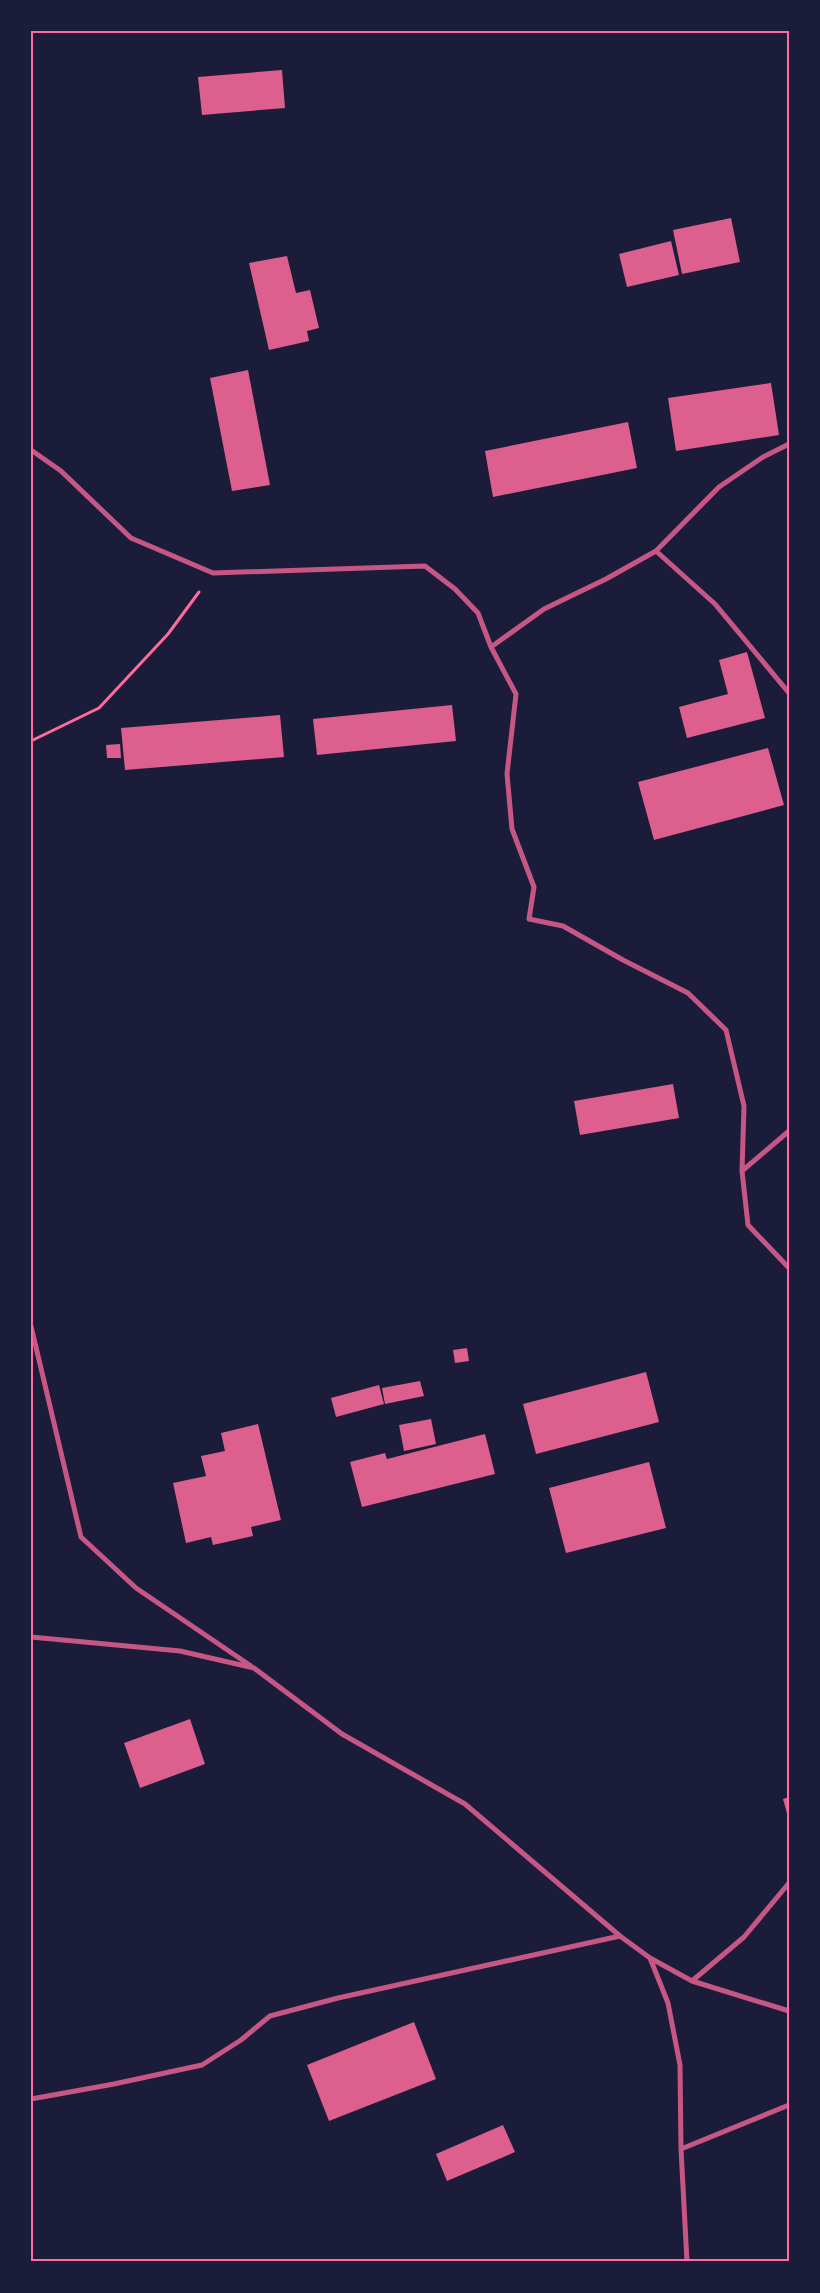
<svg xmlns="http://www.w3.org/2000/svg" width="820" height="2293" viewBox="0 0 820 2293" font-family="Rubik,sans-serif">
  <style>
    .building { fill: #dd5f8e }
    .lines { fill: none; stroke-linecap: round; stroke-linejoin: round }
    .path { stroke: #ff6b9d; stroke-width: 3 }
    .minor { stroke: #c65784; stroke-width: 5 }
    .neatline { fill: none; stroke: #ff6b9d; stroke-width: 2 }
  </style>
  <rect width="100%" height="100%" fill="#1b1b3a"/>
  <path class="building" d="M282 70 285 108 202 115 198 77Z
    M731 218 740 262 682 274 673 230Z
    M671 241 679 275 627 287 619 254Z
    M287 256 296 293 310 290 319 328 307 331 309 341 269 350 249 263Z
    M248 370 270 485 232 491 210 378Z
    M771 383 779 435 676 451 668 398Z
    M628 422 637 468 493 497 485 451Z
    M747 652 765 718 687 738 679 707 728 694 719 660Z
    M452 705 456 741 317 755 313 719Z
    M280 715 284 757 125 770 121 728Z
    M120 744 121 758H107L106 745Z
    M768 748 784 805 654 840 638 782Z
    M673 1084 679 1118 580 1135 574 1101Z
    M467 1348 469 1361 455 1363 453 1350Z
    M646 1372 659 1422 536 1454 523 1404Z
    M420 1381 424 1396 385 1404 382 1388Z
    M379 1385 384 1404 336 1417 331 1398Z
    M431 1419 436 1444 404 1451 399 1425Z
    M258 1424 281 1520 251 1527 253 1536 213 1545 211 1537 186 1543 173 1483 206 1476 201 1456 225 1451 221 1433Z
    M485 1434 495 1474 362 1507 350 1462 385 1453 387 1459Z
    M649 1462 666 1528 566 1553 549 1488Z
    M190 1719 205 1764 140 1788 124 1743Z
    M789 1797V1817H788L783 1799Z
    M414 2022 436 2079 329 2121 307 2065Z
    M503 2125 515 2152 447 2181 436 2154Z"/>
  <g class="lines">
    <path class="path" d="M31 741 99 708 168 634 199 592"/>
    <path class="minor" d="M31 450 61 471 131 538 213 573 425 566 455 589 478 613 491 647 516 694 507 774 512 829 534 887 529 919 563 926 623 960 688 993 726 1030 744 1106 742 1171 748 1225 789 1268
      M656 551 715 604 789 693
      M491 647 544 609 606 579 656 551 719 487 763 457 789 444
      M742 1171 789 1131
      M31 1326 81 1537 136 1588 251 1666
      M31 1637 180 1651 254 1668 342 1734 465 1804 620 1936 650 1958 692 1981 789 2011
      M650 1958 668 2003 680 2065 681 2149 789 2105
      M692 1981 744 1937 789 1883
      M31 2099 114 2084 202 2065 241 2040 270 2016 338 1998 620 1936
      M681 2149 687 2262"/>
  </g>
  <rect width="820" height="2293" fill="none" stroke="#1b1b3a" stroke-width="65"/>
  <rect x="32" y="32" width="756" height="2228" class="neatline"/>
</svg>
